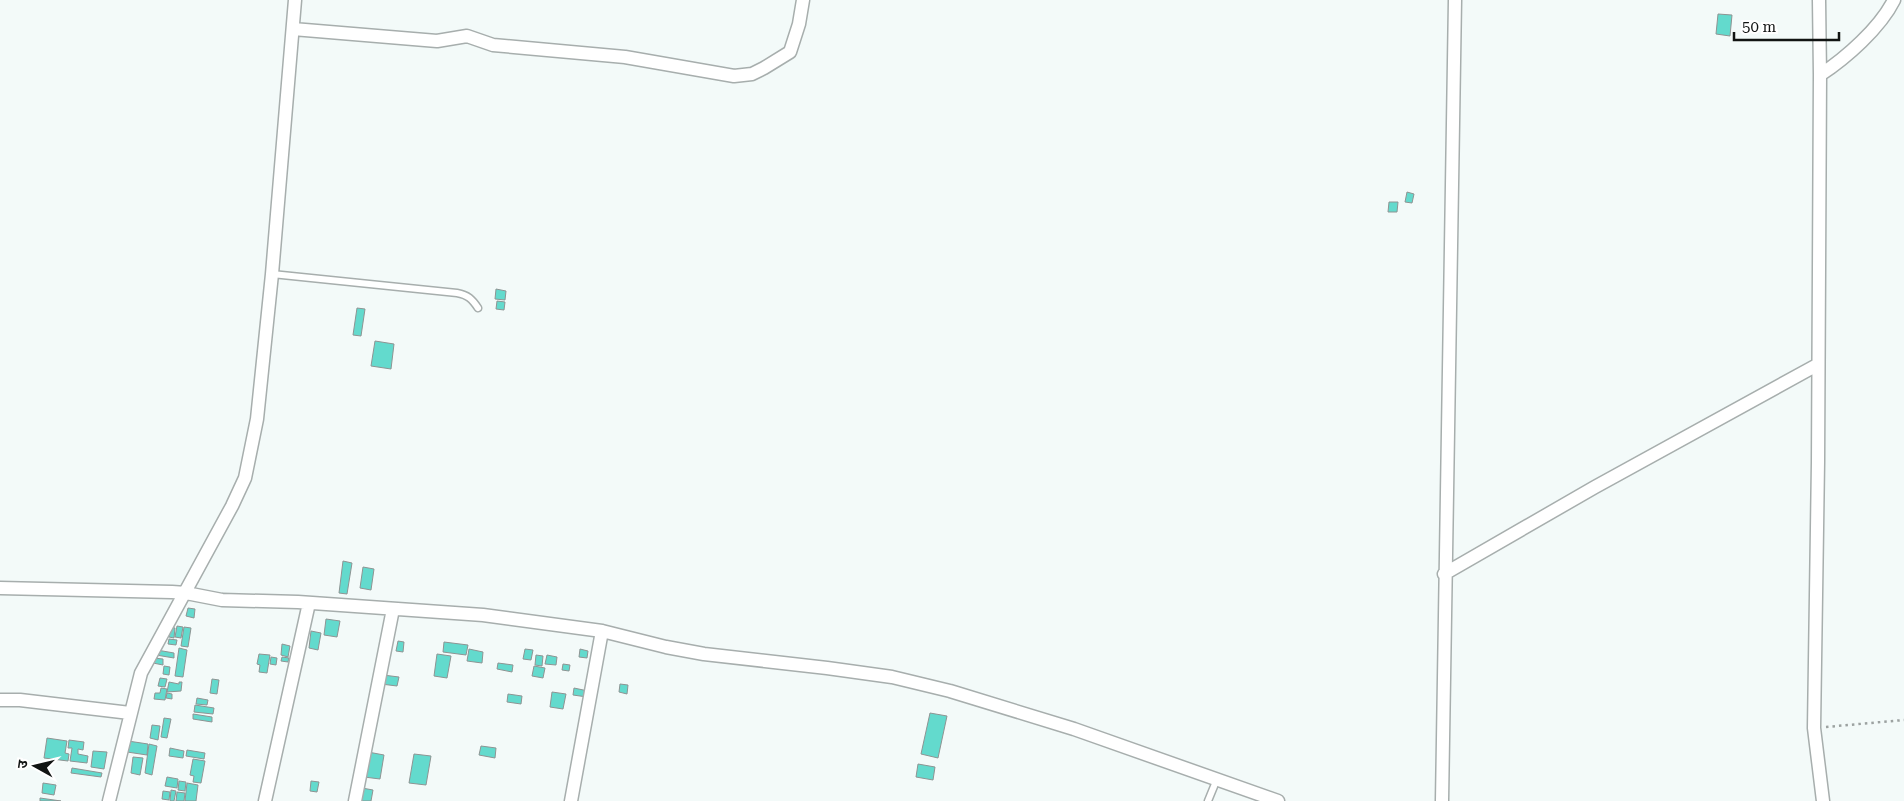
<svg xmlns="http://www.w3.org/2000/svg" width="1904" height="801" viewBox="0 0 1904 801" font-family="'Roboto Serif','Noto Sans Devanagari',serif">
  <style>
    .building { fill: #63dacd; stroke: #8e9493 }
    .lines { fill: none; stroke-linecap: round; stroke-linejoin: round }
    .lane-casing { stroke: #a7aead; stroke-width: 9 }
    .street-casing { stroke: #a7aead; stroke-width: 15 }
    .path { stroke: #9ca2a1; stroke-width: 2.5; stroke-dasharray: 2.5 4; stroke-linecap: butt }
    .lane { stroke: #fff; stroke-width: 6 }
    .street { stroke: #fff; stroke-width: 12 }
  </style>
  <rect width="100%" height="100%" fill="#f3faf9"/>
  <path class="building" d="M1718 14 1732 15 1730 36 1716 34Z
    M1407 192 1414 194 1412 203 1405 202Z
    M1389 202H1398L1397 212H1388Z
    M496 289 506 291 505 300 495 299Z
    M497 301 505 302 504 310 496 309Z
    M357 308 365 309 361 336 353 335Z
    M375 341 394 344 391 369 371 366Z
    M343 561 352 563 347 594 339 593Z
    M363 567 374 569 371 590 360 588Z
    M188 608 195 609 194 618 186 616Z
    M326 619 340 621 337 637 324 635Z
    M177 626 183 627 181 638 175 637Z
    M170 627 175 628 174 638 169 637Z
    M184 627 191 628 188 647 181 646Z
    M311 631 321 633 318 650 309 648Z
    M169 639 177 640 176 645 168 644Z
    M398 641 404 642 403 652 396 651Z
    M444 642 468 645 466 655 443 652Z
    M282 644 290 646 288 657 281 655Z
    M179 648 187 650 183 677 175 676Z
    M469 649 483 652 482 663 467 661Z
    M525 649 533 650 531 660 523 659Z
    M580 649 588 651 587 658 579 657Z
    M157 650 174 653V658L156 655Z
    M259 654 270 655 267 673 259 672 260 665 257 664Z
    M437 654 451 656 447 678 434 676Z
    M536 655 543 656 542 666 535 665Z
    M547 655 557 657 556 665 545 664Z
    M271 657 277 658 276 665 270 664Z
    M282 657 289 658 288 662 281 661Z
    M153 658 163 659V665L153 663Z
    M498 663 513 665 512 672 497 669Z
    M563 664 570 665 569 671 562 670Z
    M164 666 170 667 169 675 163 674Z
    M534 666 545 668 543 678 532 676Z
    M383 675 399 677 397 686 381 684Z
    M160 678 167 679 165 687 158 686Z
    M212 679 219 680 217 694 210 693Z
    M169 682 179 684V682H182L181 691 167 692Z
    M620 684 628 685 627 694 619 692Z
    M161 688 167 689 165 700 154 699 155 693H160Z
    M574 688 588 691 587 697 573 695Z
    M552 692 566 694 563 709 550 707Z
    M167 693 172 694V699L166 698Z
    M508 694 522 696 521 704 507 702Z
    M197 698 208 700 207 705 196 704Z
    M195 705 214 708 213 714 194 712Z
    M930 713 947 716 938 758 921 754Z
    M193 714 212 717V722L193 719Z
    M164 718 171 719 167 738 161 737Z
    M152 725 160 726 158 740 150 738Z
    M47 738 67 741 65 753 69 754 68 761 44 758Z
    M69 740 84 742 83 750 78 749V754L88 756 87 763 70 761 72 748H68Z
    M128 741 148 744 147 755 127 752Z
    M149 744 157 746 152 775 145 773Z
    M481 746 496 748 495 758 479 755Z
    M170 748 184 751 183 758 169 756Z
    M187 750 205 753 204 759 186 756Z
    M93 751 107 752 104 769 91 767Z
    M368 752 384 755 380 779 364 777Z
    M414 754 431 756 426 785 409 783Z
    M133 757 143 758 140 775 131 773Z
    M193 759 205 761 201 783 193 782 194 776 190 775Z
    M918 764 935 767 933 780 916 777Z
    M72 768 102 773 101 777 71 773Z
    M167 777 178 779 177 788 165 786Z
    M179 781 186 782 185 791 178 790Z
    M311 781 319 782 317 792 310 791Z
    M43 783 56 785 54 795 42 793Z
    M187 783 198 785 196 801H185Z
    M362 788 373 790 371 801H360Z
    M171 790 176 791 174 801H170Z
    M163 791 170 792 169 800 162 799Z
    M177 792 185 793 184 801H176Z
    M40 798 61 801H40Z"/>
  <g class="lines">
    <defs>
      <path id="lane" d="M272 274 457 293C468 295 472 299 478 308
        M1208 801 1217 779"/>
      <path id="street" d="M1819 0 1820 75 1818 462 1814 728 1823 801
        M293 29 437 41 467 36 493 45 625 57 734 76 752 74 764 68 790 52 799 24 803 0
        M1820 75C1846 58 1880 28 1894 0
        M1444 574 1595 487 1817 365
        M0 588 172 592 186 593 222 600 298 602 483 615 602 631 666 647 704 654 827 668 892 677 950 691 1074 729 1278 801
        M0 700H20L130 713
        M109 801 141 673 232 506 245 478 257 419 272 274 295 0
        M265 801 309 603
        M355 801 393 609
        M571 801 602 631
        M1442 801 1455 0"/>
    </defs>
    <use href="#lane" class="lane-casing"/>
    <use href="#street" class="street-casing"/>
    <path class="path" d="M1826 727 1904 720"/>
    <use href="#lane" class="lane"/>
    <use href="#street" class="street"/>
  </g>
  <g transform="translate(35 766) rotate(278)" stroke="#ffffff" stroke-width="4" paint-order="stroke">
  <path d="M0-4L9 19L0 12L-9 19Z" fill="#111413"/>
  <text y="-8" font-size="14" font-weight="bold" text-anchor="middle" fill="#111413">उ</text>
  </g>
  <path d="M1734 32v8h105v-8" fill="none" stroke="#111413" stroke-width="2.5"/>
  <text x="1742" y="32" font-size="15" fill="#111413" stroke="#ffffff" stroke-width="4" paint-order="stroke">50 m</text>
</svg>
